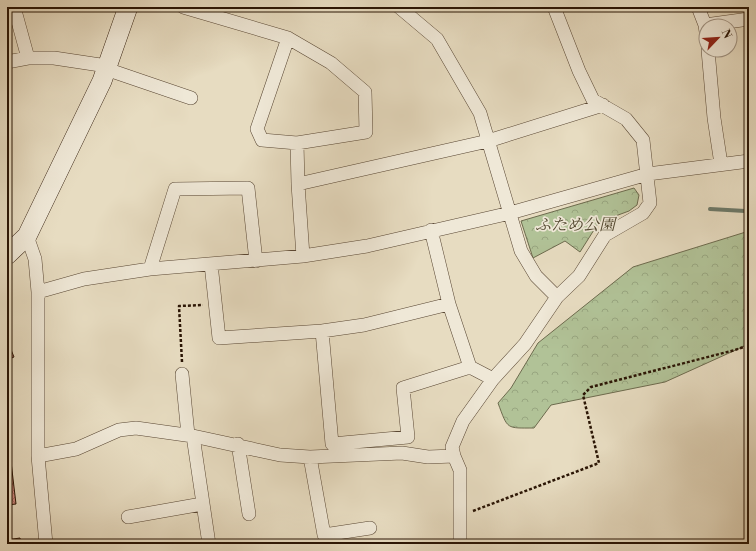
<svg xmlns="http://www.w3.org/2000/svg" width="756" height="551" viewBox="0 0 756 551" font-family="'Libre Bodoni','Noto Serif JP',serif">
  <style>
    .forest { fill: url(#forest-crowns); stroke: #6d6b4e }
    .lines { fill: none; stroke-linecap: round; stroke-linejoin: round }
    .stream { stroke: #6c7969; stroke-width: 4 }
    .building { fill: url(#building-cross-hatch); stroke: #291404 }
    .street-casing { stroke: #584633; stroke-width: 14 }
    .secondary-casing { stroke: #291404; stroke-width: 20 }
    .path { stroke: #291404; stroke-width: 2.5; stroke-dasharray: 3 2; stroke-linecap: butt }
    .street { stroke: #efe8d7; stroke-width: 13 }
    .secondary { stroke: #efe8d7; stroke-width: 19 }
    .labels { text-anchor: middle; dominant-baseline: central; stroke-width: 3.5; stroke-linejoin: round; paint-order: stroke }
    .park-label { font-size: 16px; font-style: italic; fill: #524830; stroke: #efe8d7 }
  </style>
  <defs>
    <pattern id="forest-crowns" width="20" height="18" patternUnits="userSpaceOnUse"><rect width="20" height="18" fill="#b1c297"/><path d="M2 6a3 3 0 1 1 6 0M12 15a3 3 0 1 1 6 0" fill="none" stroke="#98a680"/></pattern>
    <pattern id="building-cross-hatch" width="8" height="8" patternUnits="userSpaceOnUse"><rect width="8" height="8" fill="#cc877d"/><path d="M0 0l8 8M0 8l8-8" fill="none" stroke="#a66d64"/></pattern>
  </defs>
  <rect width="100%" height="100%" fill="#e7dcc1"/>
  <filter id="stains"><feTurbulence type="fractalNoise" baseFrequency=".005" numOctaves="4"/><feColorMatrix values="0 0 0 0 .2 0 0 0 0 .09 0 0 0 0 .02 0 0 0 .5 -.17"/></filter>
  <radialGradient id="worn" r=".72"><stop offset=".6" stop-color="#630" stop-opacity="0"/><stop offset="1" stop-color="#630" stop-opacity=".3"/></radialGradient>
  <path class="forest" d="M634 188 639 195 637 205 629 211 599 222 580 252 565 241 533 258 521 221Z
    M749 231V344L665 382 551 405 534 428C506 428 508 430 498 403L511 388 538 343 633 267Z"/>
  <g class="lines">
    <path class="stream" d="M710 209 745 211 749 208"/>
  </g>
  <path class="building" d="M7 310 11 321 7 322Z
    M7 340 14 357 7 360Z
    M7 428 16 504 7 505Z
    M20 538 21 544H7V540Z"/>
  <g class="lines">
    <defs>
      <path id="street" d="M14 7 28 58
        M183 7 288 38 331 63 365 92 366 132 297 143 262 140 257 129 288 38
        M399 7 437 39 480 113 521 251 536 276 557 297
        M698 7 705 25 706 32
        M705 25 749 19
        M708 50 714 118 721 164
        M7 62 28 58H54L107 66
        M106 69 191 98
        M297 143 298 184 303 256
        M298 184 488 141 603 105
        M431 230 449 304 470 367 493 379
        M27 236 35 259 38 292V456L46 544
        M211 264 219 338 322 331 364 325 449 304
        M150 269 175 189 248 188 256 261
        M38 292 84 279 150 269 303 256 367 246 510 213 648 174 749 161
        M322 331 332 444 408 437 403 388 470 367
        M182 374 188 435
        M193 436 209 544
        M238 444 249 514
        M38 456 76 449 119 430 136 428 193 436 280 455 310 457 402 453 428 457 454 456
        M310 457 324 535 370 528
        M128 517 202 504
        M460 544V470L454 456 452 447 463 421 493 379 525 344 557 297 579 276 605 235 643 213 650 203 643 140 626 119 593 100 579 71 554 7"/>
      <path id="secondary" d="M7 255 27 236 102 81 128 7"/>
    </defs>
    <use href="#street" class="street-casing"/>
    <use href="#secondary" class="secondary-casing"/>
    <path class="path" d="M182 362 179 306 203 305
      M473 511 599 463 583 395 591 387 735 350 749 345"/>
    <use href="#street" class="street"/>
    <use href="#secondary" class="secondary"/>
  </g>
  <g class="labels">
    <g class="park-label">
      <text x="575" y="225">ふため公園</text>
    </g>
  </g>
  <rect width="756" height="551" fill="none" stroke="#e7dcc1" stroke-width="24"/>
  <rect x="8" y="8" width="740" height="535" fill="none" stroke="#291404" stroke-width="2"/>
  <rect x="12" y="12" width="732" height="527" fill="none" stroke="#291404"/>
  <g transform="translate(718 38) rotate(65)"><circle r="19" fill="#efe8d7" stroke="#a09383"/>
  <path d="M0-3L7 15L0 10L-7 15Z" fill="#8f2418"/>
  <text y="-6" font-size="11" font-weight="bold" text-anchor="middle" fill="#291404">N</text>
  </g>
  <rect width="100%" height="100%" filter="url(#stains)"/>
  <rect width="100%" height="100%" fill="url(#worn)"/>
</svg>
